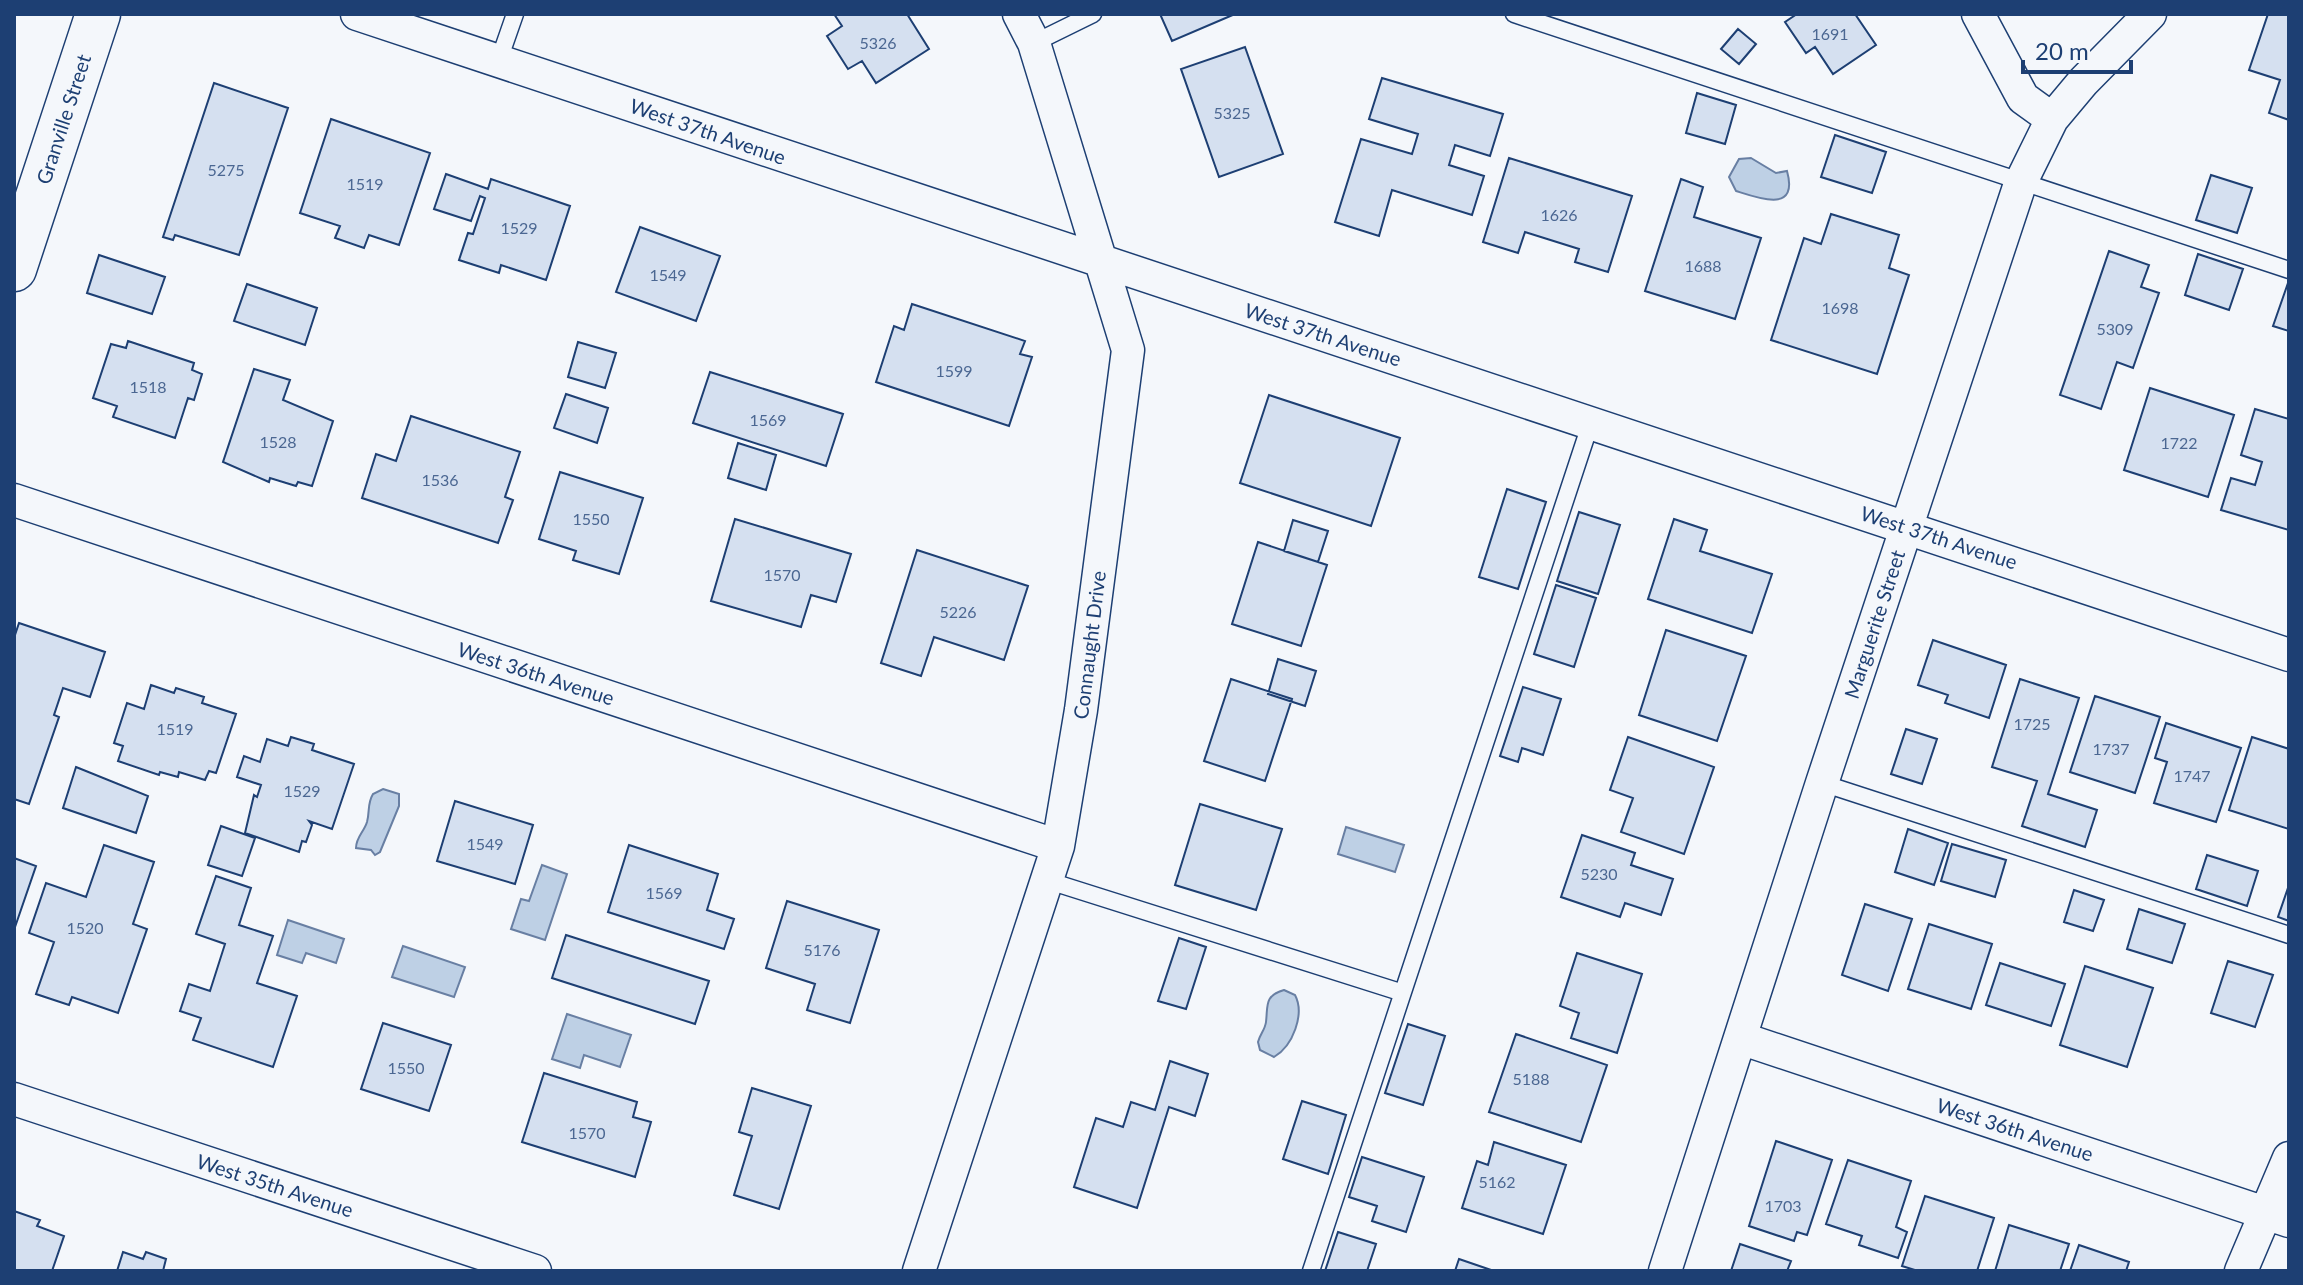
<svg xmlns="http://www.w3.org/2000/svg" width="2303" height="1285" viewBox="0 0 2303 1285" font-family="Lato,sans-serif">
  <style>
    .water { fill: #bed0e5; stroke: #687fa3; stroke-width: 2 }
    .building { fill: #d5e0f0; stroke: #1d3f73; stroke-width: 2 }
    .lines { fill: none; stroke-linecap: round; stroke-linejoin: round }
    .lane-casing { stroke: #1d3f73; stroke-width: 19 }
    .street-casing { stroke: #1d3f73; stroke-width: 35 }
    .highway-casing { stroke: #1d3f73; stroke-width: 47 }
    .lane { stroke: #f4f7fb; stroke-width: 16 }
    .street { stroke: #f4f7fb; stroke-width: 32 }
    .highway { stroke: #f4f7fb; stroke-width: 44 }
    .labels { text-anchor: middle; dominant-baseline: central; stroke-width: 6; stroke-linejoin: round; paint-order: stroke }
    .number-label { font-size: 16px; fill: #4b6792 }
    .street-label { font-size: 20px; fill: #1d3f73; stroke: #f4f7fb }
  </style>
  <rect width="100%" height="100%" fill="#f4f7fb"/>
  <path class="water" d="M1751 158 1776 173 1787 171C1799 214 1758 198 1736 191L1729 177 1739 159Z
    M383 789 399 794V806L380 852 375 855 371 850 356 848C356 837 364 832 367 822 370 811 367 804 373 794Z
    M1346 827 1404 845 1395 872 1338 854Z
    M542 865 567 874 545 940 511 929 521 899 529 901Z
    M288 920 344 939 336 963 306 953 302 963 277 955Z
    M403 946 465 967 454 997 392 977Z
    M1284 990 1295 995C1305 1014 1293 1046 1274 1057L1260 1050 1258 1042C1260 1034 1265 1030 1266 1022 1268 1005 1264 996 1284 990Z
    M567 1014 631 1035 620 1067 584 1055 580 1068 552 1059Z"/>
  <path class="building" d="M834 14H907L929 49 876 83 862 61 848 69 827 36 842 26Z
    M1160 14H1235L1172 41Z
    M1797 14H1855L1876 45 1833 74 1815 47 1806 53 1785 22Z
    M2268 14H2289V120L2269 113 2280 80 2249 70Z
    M1738 29 1756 44 1739 64 1721 49Z
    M1245 47 1283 154 1219 177 1181 69Z
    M1382 78 1503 114 1490 156 1455 145 1449 165 1484 176 1472 215 1392 190 1379 236 1335 222 1361 139 1412 154 1418 134 1369 119Z
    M214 83 288 108 239 255 175 235 173 240 163 237Z
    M1697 93 1736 105 1725 144 1686 133Z
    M331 119 430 153 399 245 369 235 364 248 335 238 340 226 300 213Z
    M1835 135 1886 152 1872 193 1821 177Z
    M1509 158 1632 196 1608 272 1575 262 1579 249 1525 232 1518 253 1483 242Z
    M446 174 488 189 491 179 570 206 546 280 501 265 499 273 459 260 468 233 473 234 485 198 480 196 471 221 434 209Z
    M2211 175 2252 188 2237 233 2196 220Z
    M1681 179 1703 187 1694 217 1761 238 1735 319 1645 291Z
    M1831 214 1899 235 1889 268 1909 275 1877 374 1771 340 1804 238 1821 244Z
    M640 227 720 256 696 321 616 292Z
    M2109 251 2149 265 2141 287 2159 293 2133 368 2117 362 2101 409 2060 395Z
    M2198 254 2243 269 2229 310 2185 295Z
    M99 255 165 277 152 314 87 293Z
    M2288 283H2289V331L2273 326Z
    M247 284 317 308 305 345 234 321Z
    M912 304 1025 341 1020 354 1032 357 1009 426 876 382 894 326 904 330Z
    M128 341 194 363 192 370 202 374 194 400 188 398 175 438 113 417 117 406 93 398 111 344 126 348Z
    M578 342 616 353 605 388 568 377Z
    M254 369 290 380 283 400 333 421 312 486 298 482 296 486 270 478 269 482 223 462Z
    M710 372 843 414 826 466 693 423Z
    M2150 388 2234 415 2208 497 2124 470Z
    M566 394 608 408 597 443 554 428Z
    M1269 395 1400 438 1371 526 1240 483Z
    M2255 409 2289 419V530L2221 510 2231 478 2255 485 2262 462 2241 455Z
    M411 416 520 452 505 497 513 500 498 543 362 498 376 454 396 461Z
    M738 443 776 455 766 490 728 478Z
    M560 472 643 498 619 574 573 560 576 551 539 539Z
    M1507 489 1546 502 1518 589 1479 577Z
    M1579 512 1620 525 1598 594 1557 581Z
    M735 519 851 554 836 602 811 595 801 627 711 601Z
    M1674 519 1707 530 1700 551 1772 574 1752 633 1648 599Z
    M1293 520 1328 531 1318 562 1284 551Z
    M1258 542 1327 565 1301 646 1232 624Z
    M917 550 1028 586 1004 660 934 637 921 676 881 663Z
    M1556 585 1596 598 1574 667 1534 654Z
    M19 623 105 652 90 697 63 688 54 715 59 717 29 804 14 799V638Z
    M1666 630 1746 656 1717 741 1639 715Z
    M1933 640 2006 665 1989 718 1945 703 1948 695 1918 685Z
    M1278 659 1316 671 1305 706 1268 694Z
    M1231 679 1292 699 1265 781 1204 761Z
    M2020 679 2079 698 2048 794 2097 810 2085 847 2022 826 2037 781 1992 767Z
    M151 685 174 693 176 688 204 697 202 703 236 714 216 773 209 771 205 780 179 772 178 777 160 772 159 775 118 761 123 746 114 743 127 703 144 709Z
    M1523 687 1561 699 1543 755 1522 748 1518 762 1500 756Z
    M2095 696 2160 717 2135 793 2070 772Z
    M2166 723 2241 748 2216 822 2154 803 2167 762 2155 758Z
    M1906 729 1937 739 1922 784 1891 774Z
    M291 737 314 744 312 750 354 764 332 829 309 821 312 825 306 842 302 841 299 852 245 833 254 795 257 797 261 785 237 777 244 756 260 762 267 739 288 746Z
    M1628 737 1714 767 1684 854 1621 832 1633 798 1610 790Z
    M2252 737 2289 749V829L2229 810Z
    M76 767 148 796 136 833 63 808Z
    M455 801 533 825 515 884 437 861Z
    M1200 804 1282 829 1256 910 1175 885Z
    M221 826 255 838 242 876 208 865Z
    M1908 829 1948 843 1934 885 1895 872Z
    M1582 835 1635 853 1631 865 1673 879 1661 915 1625 903 1620 917 1561 897Z
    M1952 844 2006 860 1995 897 1941 881Z
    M104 845 154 862 133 924 147 929 118 1013 72 997 69 1005 36 994 54 942 29 933 46 883 86 897Z
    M629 845 718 874 707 910 734 919 724 949 608 912Z
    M2207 855 2258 871 2247 906 2196 889Z
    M14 858 36 866 14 930Z
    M216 876 251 888 239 925 273 936 257 983 297 996 273 1067 193 1040 201 1018 180 1011 189 984 210 991 225 944 196 934Z
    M2289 885V921L2278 917Z
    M2074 890 2104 900 2093 931 2064 922Z
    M787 901 879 930 850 1023 807 1010 815 984 766 968Z
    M1865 904 1912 919 1888 991 1842 975Z
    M2139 909 2185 924 2172 963 2127 949Z
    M1929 924 1992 944 1971 1009 1908 989Z
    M566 935 709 981 695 1024 552 978Z
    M1179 938 1206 947 1186 1009 1158 1001Z
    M1577 953 1642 974 1617 1053 1571 1038 1579 1013 1560 1006Z
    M2228 961 2273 975 2255 1027 2211 1013Z
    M2000 963 2065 984 2051 1026 1986 1005Z
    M2085 966 2153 988 2127 1067 2060 1045Z
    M383 1023 451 1045 429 1111 361 1089Z
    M1408 1024 1445 1036 1423 1105 1385 1093Z
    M1516 1034 1607 1065 1581 1142 1489 1112Z
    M1170 1061 1208 1074 1195 1116 1169 1107 1137 1208 1074 1187 1096 1118 1123 1127 1131 1102 1155 1110Z
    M544 1073 637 1102 633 1117 651 1122 635 1177 522 1142Z
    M752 1088 811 1106 779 1209 734 1195 752 1136 739 1132Z
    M1302 1101 1346 1115 1328 1174 1283 1159Z
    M1776 1141 1832 1160 1807 1235 1797 1232 1794 1241 1749 1226Z
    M1494 1142 1566 1165 1543 1234 1462 1208 1477 1161 1488 1165Z
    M1362 1157 1424 1177 1406 1232 1372 1221 1377 1206 1349 1197Z
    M1848 1160 1911 1181 1896 1227 1907 1232 1898 1258 1859 1245 1862 1236 1826 1224Z
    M1925 1196 1994 1218 1977 1271H1918L1902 1266Z
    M14 1211 40 1220 37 1226 64 1236 52 1271H14Z
    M2009 1225 2069 1244 2060 1271H1995Z
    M1338 1232 1376 1244 1367 1271H1325Z
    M1740 1244 1791 1261 1787 1271H1731Z
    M2079 1245 2129 1262 2126 1271H2070Z
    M123 1252 143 1259 146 1252 166 1259 163 1271H117Z
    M1459 1259 1494 1271H1455Z"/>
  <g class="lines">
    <defs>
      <path id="lane" d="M1514 14 2289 270
        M1034 43 1093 14
        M499 60 515 14
        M1822 783 2289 935
        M1046 880 1400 992
        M1311 1271 1591 422"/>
      <path id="street" d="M357 14 2289 655
        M1978 14 2023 98 2052 119
        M14 500 1058 846
        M1740 1038 2289 1221
        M14 1099 535 1271
        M919 1271 1058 846 1081 710 1128 350 1034 43 1019 14
        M1665 1271 1822 783 2020 184 2052 119 2083 82 2150 14
        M2241 1271 2289 1158"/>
      <path id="highway" d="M14 269 98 14"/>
    </defs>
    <use href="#lane" class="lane-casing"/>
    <use href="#street" class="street-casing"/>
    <use href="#highway" class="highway-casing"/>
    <use href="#lane" class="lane"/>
    <use href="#street" class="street"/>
    <use href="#highway" class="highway"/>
  </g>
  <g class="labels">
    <g class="number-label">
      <text x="1830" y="33">1691</text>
      <text x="878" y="42">5326</text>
      <text x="1232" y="112">5325</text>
      <text x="226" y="169">5275</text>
      <text x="365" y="183">1519</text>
      <text x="1559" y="214">1626</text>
      <text x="519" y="227">1529</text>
      <text x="1703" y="265">1688</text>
      <text x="668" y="274">1549</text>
      <text x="1840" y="307">1698</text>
      <text x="2115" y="328">5309</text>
      <text x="954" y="370">1599</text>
      <text x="148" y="386">1518</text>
      <text x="768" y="419">1569</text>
      <text x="278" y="441">1528</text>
      <text x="2179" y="442">1722</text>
      <text x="440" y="479">1536</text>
      <text x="591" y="518">1550</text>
      <text x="782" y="574">1570</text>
      <text x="958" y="611">5226</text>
      <text x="2032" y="723">1725</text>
      <text x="175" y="728">1519</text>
      <text x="2111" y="748">1737</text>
      <text x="2192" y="775">1747</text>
      <text x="302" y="790">1529</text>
      <text x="485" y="843">1549</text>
      <text x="1599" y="873">5230</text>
      <text x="664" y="892">1569</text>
      <text x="85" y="927">1520</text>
      <text x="822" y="949">5176</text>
      <text x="406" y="1067">1550</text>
      <text x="1531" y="1078">5188</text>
      <text x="587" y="1132">1570</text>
      <text x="1497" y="1181">5162</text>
      <text x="1783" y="1205">1703</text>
    </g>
    <g class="street-label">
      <text transform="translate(63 119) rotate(-72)">Granville Street</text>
      <text transform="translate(708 131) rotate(19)">West 37th Avenue</text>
      <text transform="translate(1323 334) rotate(18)">West 37th Avenue</text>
      <text transform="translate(1939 537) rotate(18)">West 37th Avenue</text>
      <text transform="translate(1874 624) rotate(-72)">Marguerite Street</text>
      <text transform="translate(1089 645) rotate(-83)">Connaught Drive</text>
      <text transform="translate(536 673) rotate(18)">West 36th Avenue</text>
      <text transform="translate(2015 1129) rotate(18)">West 36th Avenue</text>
      <text transform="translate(275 1185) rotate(18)">West 35th Avenue</text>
    </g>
  </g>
  <rect width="2303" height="1285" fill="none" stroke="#1d3f73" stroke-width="32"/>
  <path d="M2023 60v12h108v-12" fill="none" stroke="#1d3f73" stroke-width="4"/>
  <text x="2035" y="60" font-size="24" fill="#1d3f73" stroke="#f4f7fb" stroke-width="6" paint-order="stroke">20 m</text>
</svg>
